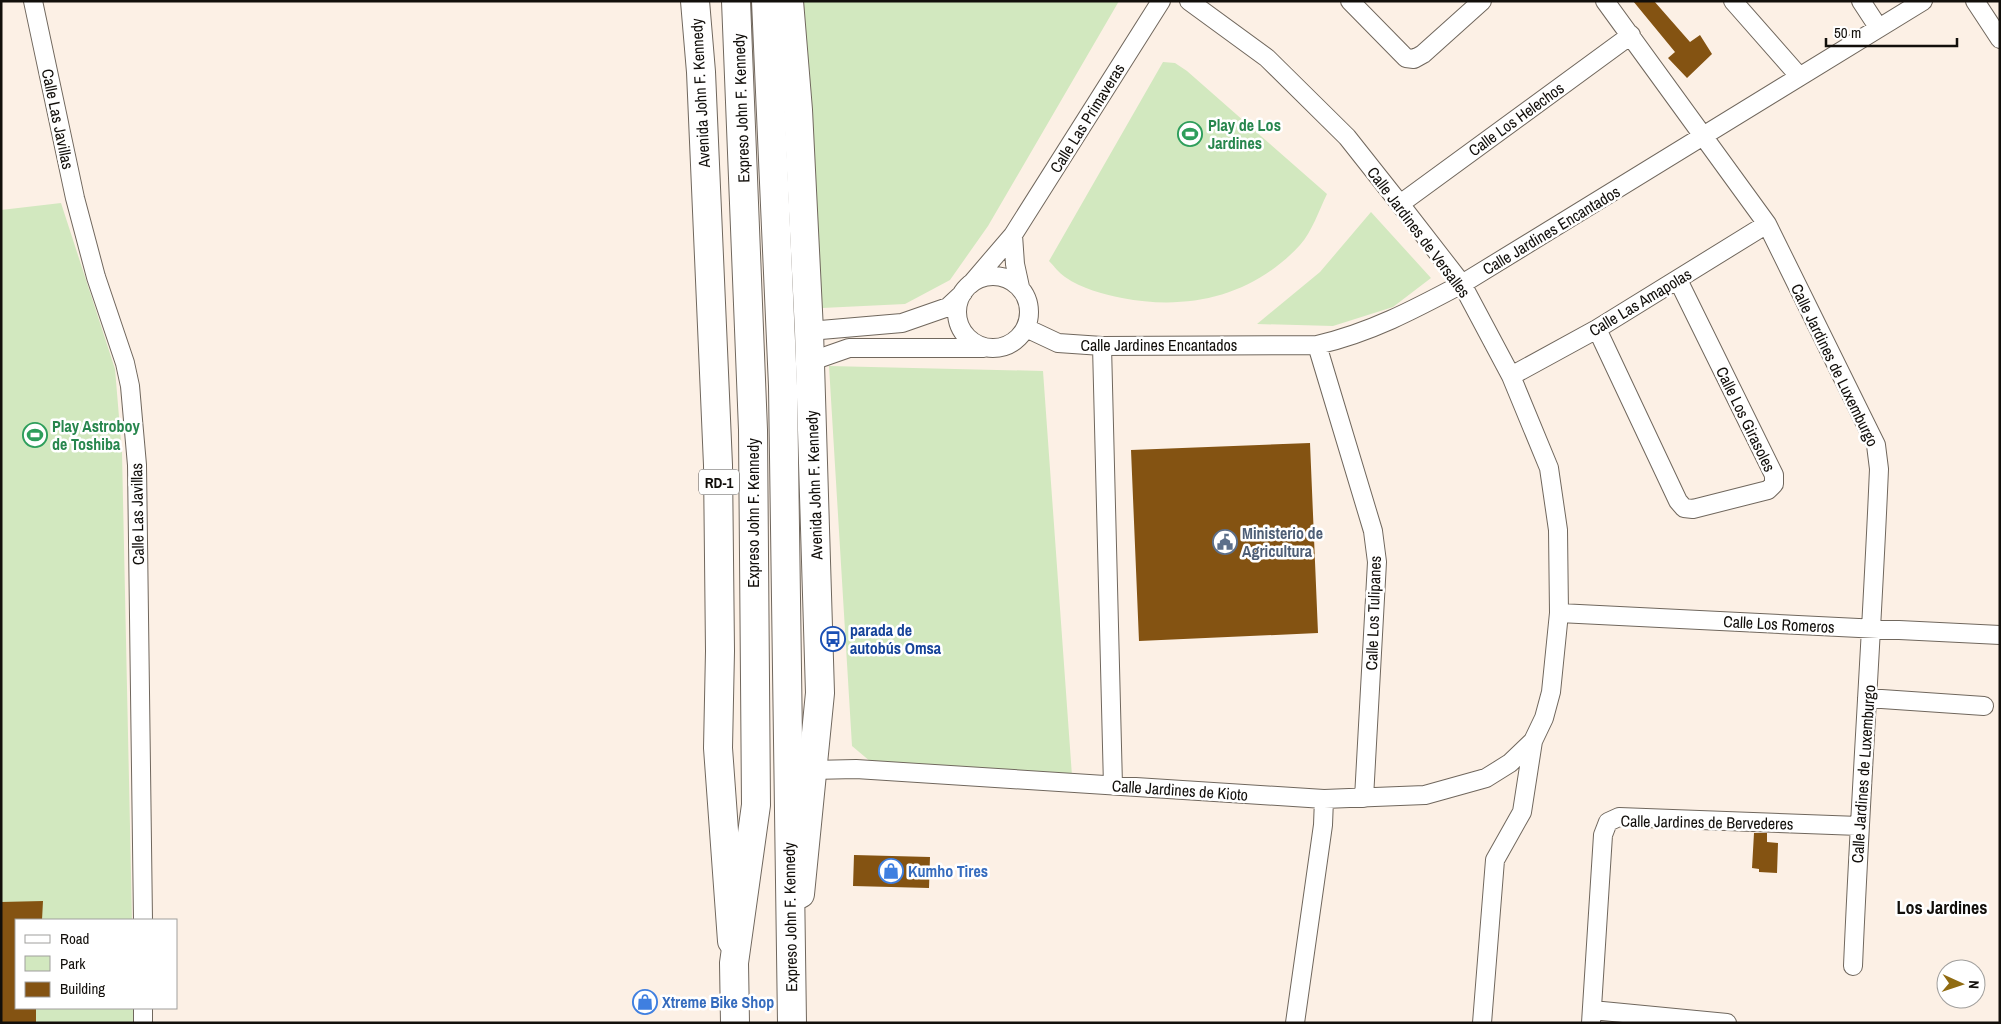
<svg xmlns="http://www.w3.org/2000/svg" width="2001" height="1024" viewBox="0 0 2001 1024" font-family="'Archivo Narrow',sans-serif">
  <style>
    .green { fill: #d2e8bf }
    .building { fill: #845312 }
    .lines { fill: none; stroke-linecap: round; stroke-linejoin: round }
    .street-casing { stroke: #70675d; stroke-width: 20 }
    .primary-casing { stroke: #70675d; stroke-width: 30 }
    .highway-casing { stroke: #70675d; stroke-width: 30 }
    .street { stroke: #fff; stroke-width: 18 }
    .primary { stroke: #fff; stroke-width: 28 }
    .highway { stroke: #fff; stroke-width: 28 }
    .labels { text-anchor: middle; dominant-baseline: central; stroke-width: 5; stroke-linejoin: round; paint-order: stroke }
    .shield { fill: #fff; stroke: #595754; stroke-width: 1 }
    .shield-label { font-size: 15px; font-weight: bold; fill: #120f0b }
    .street-label { font-size: 16px; fill: #120f0b; stroke: #fff }
    .leisure-label { font-size: 16px; font-weight: bold; fill: #27864d; stroke: #fff; text-anchor: start }
    .service-label { font-size: 16px; font-weight: bold; fill: #4e5e75; stroke: #fff; text-anchor: start }
    .transit-label { font-size: 16px; font-weight: bold; fill: #164399; stroke: #fff; text-anchor: start }
    .shop-label { font-size: 16px; font-weight: bold; fill: #366cbe; stroke: #fff; text-anchor: start }
    .neighbourhood-label { font-size: 18px; font-weight: bold; fill: #120f0b; stroke: #fff }
  </style>
  <rect width="100%" height="100%" fill="#fcf0e5"/>
  <path class="green" d="M802 1H1119L988 226 950 280 905 304 822 308Z
    M1163 62 1175 63 1187 71 1327 194C1319 210 1312 232 1300 245 1253 296 1189 311 1122 298 1103 294 1082 289 1065 277 1059 273 1054 266 1049 261Z
    M61 203 115 369 122 453 132 920H16V1008H134V1023H1V210Z
    M1371 212 1431 278 1393 307 1333 326 1257 324 1320 272Z
    M829 366 1043 371 1072 776 871 762 852 746Z"/>
  <path class="building" d="M1633 1H1654L1690 42 1700 35 1712 54 1687 78 1668 58 1675 52Z
    M1310 443 1318 633 1139 641 1131 450Z
    M1754 833H1767V842L1778 843 1777 873 1759 872V869L1752 868Z
    M854 855 930 857 929 888 853 886Z
    M43 901 42 920H16V1008H36V1023H1V902Z"/>
  <g class="lines">
    <defs>
      <path id="street" d="M33 1 75 198 96 277 125 363 130 386 137 465 143 920
        M1189 1 1267 58 1347 137 1400 204 1462 284 1511 376 1549 468 1558 530 1559 613 1551 692 1544 718 1533 741 1522 812 1495 860 1482 1023
        M1350 1 1406 58 1414 59 1423 54 1482 1
        M1605 1 1767 224 1876 445 1879 469C1872 635 1860 800 1853 966
        M1733 1 1799 76
        M1861 1 1878 27
        M1975 1 2000 39
        M1400 204 1631 35
        M1013 235 1015 264 1020 287
        M957 312a36 36 0 1 1 72 0a36 36 0 1 1-72 0Z
        M971 284 1013 235 1161 1
        M1026 328 1058 343 1102 346 1317 345C1370 333 1415 309 1462 284L1923 1
        M1597 329 1678 501 1684 508 1693 509 1768 490 1774 484V475L1678 280
        M809 331 902 323 948 307 963 293
        M1317 345 1373 531 1377 562 1364 798
        M1102 346 1113 786
        M809 362 849 348H984
        M1511 376 1597 329 1767 224
        M1559 613 2000 635
        M1867 698 1984 706
        M812 770 856 769 1324 799 1425 795 1486 778 1510 763 1533 741
        M143 1008V1023
        M1592 1010 1727 1023
        M1295 1023 1323 825 1324 799
        M1591 1023 1603 835 1608 822 1619 817 1859 826"/>
      <path id="primary" d="M695 1 701 72 718 465 720 651 718 748 732 941
        M789 1 798 110 809 331 820 693 800 894"/>
      <path id="highway" d="M766 1 783 386 792 1023
        M735 1023 734 963 756 805 753 430 736 1"/>
    </defs>
    <use href="#street" class="street-casing"/>
    <use href="#primary" class="primary-casing"/>
    <use href="#highway" class="highway-casing"/>
    <use href="#street" class="street"/>
    <use href="#primary" class="primary"/>
    <use href="#highway" class="highway"/>
  </g>
  <defs>
    <symbol id="stadium-ring" viewBox="-11 -11 22 22"><circle r="9.5" fill="#fff" stroke="#2e9e5b" stroke-width="1.5"/><path d="M0-5a6.5 5 0 1 0 0 10a6.5 5 0 1 0 0-10ZM-3.5-1.8h7v3.6h-7Z" fill="#2e9e5b"/></symbol>
    <symbol id="civic-ring" viewBox="-11 -11 22 22"><circle r="9.5" fill="#fff" stroke="#5c6f8a" stroke-width="1.5"/><path d="M-.6-6.5H3V-4.5H.6V-3L4-1V1h2V6H-6V1h2V-1L-.6-3ZM-1.2 2.5V6h2.4V2.5Z" fill="#5c6f8a"/></symbol>
    <symbol id="bus-ring" viewBox="-11 -11 22 22"><circle r="9.5" fill="#fff" stroke="#1a4fb4" stroke-width="1.5"/><path d="M-5-6H5V4H4V6H2V4H-2V6H-4V4H-5ZM-3.5-4V0h7V-4ZM-3.5 1.2v1.5H-2V1.2ZM2 1.2v1.5H3.5V1.2Z" fill="#1a4fb4"/></symbol>
    <symbol id="shop-ring" viewBox="-11 -11 22 22"><circle r="9.5" fill="#fff" stroke="#3f7fe0" stroke-width="1.5"/><path d="M-5-2.5h2.3a2.7 3.5 0 0 1 5.4 0H5L5.5 6h-11ZM-1.5-2.5h3a1.5 2.3 0 0 0-3 0Z" fill="#3f7fe0"/></symbol>
  </defs>
  <g fill-rule="evenodd">
    <use href="#stadium-ring" x="1176" y="120" width="28" height="28"/>
    <use href="#stadium-ring" x="21" y="421" width="28" height="28"/>
    <use href="#civic-ring" x="1211" y="528" width="28" height="28"/>
    <use href="#bus-ring" x="819" y="625" width="28" height="28"/>
    <use href="#shop-ring" x="877" y="857" width="28" height="28"/>
    <use href="#shop-ring" x="631" y="988" width="28" height="28"/>
  </g>
  <g class="labels">
    <rect class="shield" x="699" y="469.5" width="40" height="25" rx="4"/>
    <g class="shield-label">
      <text x="719" y="482">RD-1</text>
    </g>
    <g class="street-label">
      <text transform="translate(700 93) rotate(-93)">Avenida John F. Kennedy</text>
      <text transform="translate(741 108) rotate(-92)">Expreso John F. Kennedy</text>
      <text transform="translate(1087 118) rotate(-58)">Calle Las Primaveras</text>
      <text transform="translate(58 119) rotate(78)">Calle Las Javillas</text>
      <text transform="translate(1516 119) rotate(-36)">Calle Los Helechos</text>
      <text transform="translate(1551 230) rotate(-31)">Calle Jardines Encantados</text>
      <text transform="translate(1419 232) rotate(53)">Calle Jardines de Versalles</text>
      <text transform="translate(1640 302) rotate(-31)">Calle Las Amapolas</text>
      <text x="1159" y="345">Calle Jardines Encantados</text>
      <text transform="translate(1835 365) rotate(64)">Calle Jardines de Luxemburgo</text>
      <text transform="translate(1746 419) rotate(64)">Calle Los Girasoles</text>
      <text transform="translate(814 485) rotate(-92)">Avenida John F. Kennedy</text>
      <text transform="translate(753 513) rotate(-90)">Expreso John F. Kennedy</text>
      <text transform="translate(137 514) rotate(-91)">Calle Las Javillas</text>
      <text transform="translate(1373 613) rotate(-88)">Calle Los Tulipanes</text>
      <text transform="translate(1779 624) rotate(3)">Calle Los Romeros</text>
      <text transform="translate(1863 774) rotate(-86)">Calle Jardines de Luxemburgo</text>
      <text transform="translate(1180 790) rotate(4)">Calle Jardines de Kioto</text>
      <text transform="translate(1707 822) rotate(1)">Calle Jardines de Bervederes</text>
      <text transform="translate(790 917) rotate(-91)">Expreso John F. Kennedy</text>
    </g>
    <g class="leisure-label">
      <text x="1208" y="125">Play de Los<tspan x="1208" dy="18">Jardines</tspan></text>
      <text x="52" y="426">Play Astroboy<tspan x="52" dy="18">de Toshiba</tspan></text>
    </g>
    <g class="service-label">
      <text x="1242" y="533">Ministerio de<tspan x="1242" dy="18">Agricultura</tspan></text>
    </g>
    <g class="transit-label">
      <text x="850" y="630">parada de<tspan x="850" dy="18">autobús Omsa</tspan></text>
    </g>
    <g class="shop-label">
      <text x="908" y="871">Kumho Tires</text>
      <text x="662" y="1002">Xtreme Bike Shop</text>
    </g>
    <g class="neighbourhood-label">
      <text x="1942" y="907">Los Jardines</text>
    </g>
  </g>
  <rect width="2001" height="1024" fill="none" stroke="#120f0b" stroke-width="5"/>
  <rect x="15" y="919" width="162" height="90" fill="#ffffff" stroke="#a09f9d"/>
  <rect x="25" y="935" width="25" height="8" fill="#ffffff" stroke="#a09f9d"/>
  <text x="60" y="944" font-size="15" fill="#120f0b">Road</text>
  <rect x="25" y="956" width="25" height="15" fill="#d2e8bf" stroke="#a09f9d"/>
  <text x="60" y="969" font-size="15" fill="#120f0b">Park</text>
  <rect x="25" y="982" width="25" height="15" fill="#845312" stroke="#a09f9d"/>
  <text x="60" y="994" font-size="15" fill="#120f0b">Building</text>
  <g transform="translate(1961 984) rotate(93)"><circle r="24" fill="#ffffff" stroke="#a09f9d"/>
  <path d="M0-4L9 19L0 12L-9 19Z" fill="#906b11"/>
  <text y="-8" font-size="14" font-weight="bold" text-anchor="middle" fill="#120f0b">N</text>
  </g>
  <path d="M1826 38v8h131v-8" fill="none" stroke="#120f0b" stroke-width="2.5"/>
  <text x="1834" y="38" font-size="15" fill="#120f0b" stroke="#ffffff" stroke-width="4" paint-order="stroke">50 m</text>
</svg>
